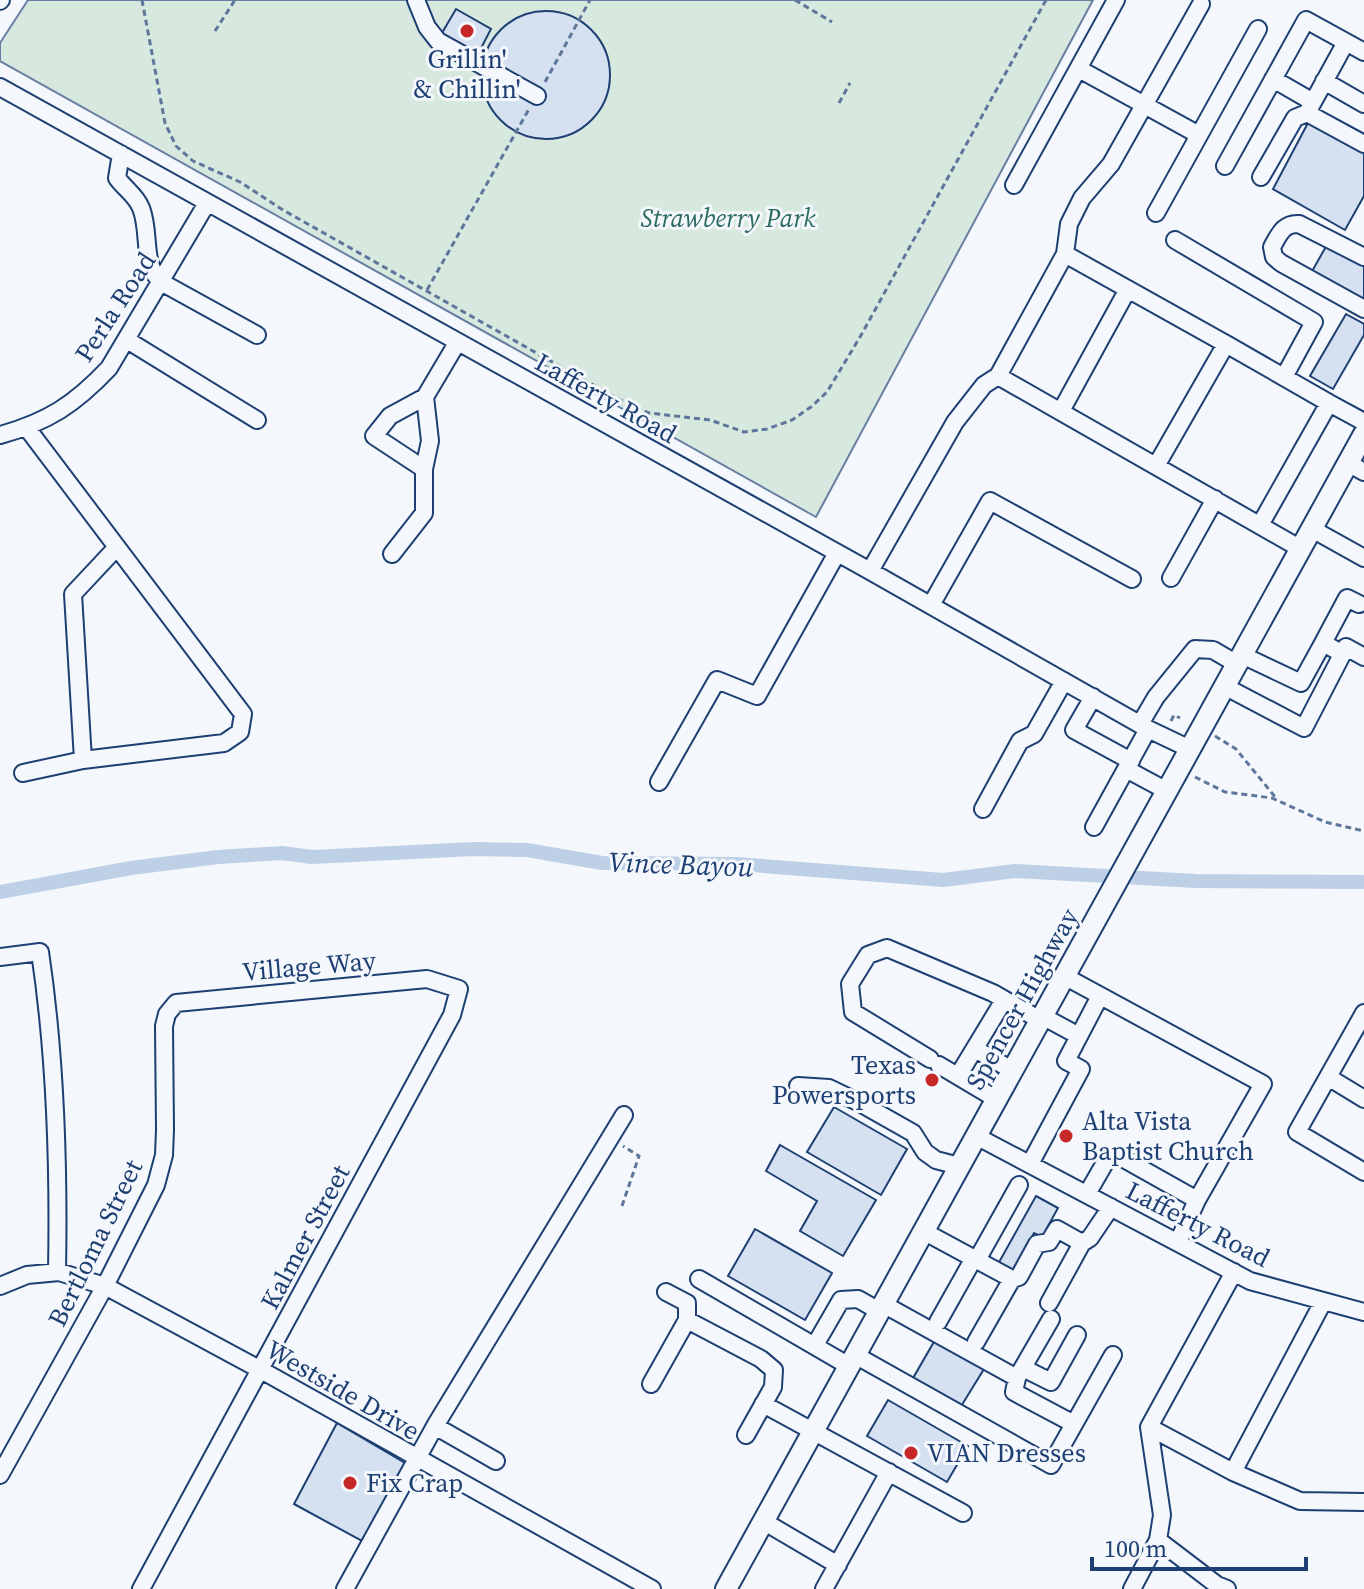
<svg xmlns="http://www.w3.org/2000/svg" width="1364" height="1589" viewBox="0 0 1364 1589" font-family="'Source Serif 4',serif">
  <style>
    .green { fill: #d7e8df; stroke: #687fa3; stroke-width: 2 }
    .lines { fill: none; stroke-linecap: round; stroke-linejoin: round }
    .canal { stroke: #bed0e5; stroke-width: 14 }
    .building { fill: #d5e0f0; stroke: #1d3f73; stroke-width: 2 }
    .minor-casing { stroke: #1d3f73; stroke-width: 20 }
    .major-casing { stroke: #1d3f73; stroke-width: 24 }
    .path { stroke: #5e769c; stroke-width: 3; stroke-dasharray: 6 4; stroke-linecap: butt }
    .minor { stroke: #f4f7fb; stroke-width: 16 }
    .major { stroke: #f4f7fb; stroke-width: 20 }
    .poi-dot { fill: #c62828; stroke: #f4f7fb; stroke-width: 3 }
    .labels { text-anchor: middle; dominant-baseline: central; stroke-width: 6; stroke-linejoin: round; paint-order: stroke }
    .poi-label { font-size: 26px; fill: #1d3f73; stroke: #f4f7fb; text-anchor: start }
    .park-label { font-size: 26px; font-style: italic; fill: #2c6c60; stroke: #f4f7fb }
    .street-label { font-size: 26px; fill: #1d3f73; stroke: #f4f7fb }
    .water-label { font-size: 28px; font-style: italic; fill: #1d3f73; stroke: #f4f7fb }
  </style>
  <rect width="100%" height="100%" fill="#f4f7fb"/>
  <path class="green" d="M28 0H1093L816 517 0 61V43Z"/>
  <g class="lines">
    <path class="canal" d="M0 892 131 868 218 857 282 853 312 857 474 849 527 850 602 863 737 864 943 880 1015 871 1196 881 1364 882"/>
  </g>
  <path class="building" d="M456 9 491 29 478 54 442 33Z
    M482 75a64 64 0 1 1 128 0a64 64 0 1 1-128 0Z
    M1309 121 1364 153V196L1345 230 1273 189Z
    M1328 243 1364 264V303L1311 273Z
    M1346 314 1364 324V335L1333 389 1310 376Z
    M834 1107 907 1149 881 1195 807 1152Z
    M780 1145 876 1200 843 1256 800 1231 817 1201 766 1171Z
    M1036 1196 1058 1208 1042 1237 1034 1233 1012 1271 998 1264Z
    M755 1229 832 1273 805 1320 728 1276Z
    M935 1340 984 1369 960 1408 912 1380Z
    M888 1400 968 1446 947 1482 867 1436Z
    M337 1423 405 1463 362 1541 294 1504Z"/>
  <g class="lines">
    <defs>
      <path id="minor" d="M416 0 427 27 438 41 537 96
        M0 1 1 0
        M1079 69 1199 135
        M1273 79 1313 102
        M1324 81 1364 104
        M0 87 870 571 1148 729 1190 749
        M1307 113 1346 42
        M121 154 117 178C125 189 136 195 141 208 151 233 141 263 161 282L257 335
        M1225 166 1306 20 1364 52
        M1261 177 1295 118 1307 113 1364 144
        M1014 185 1116 0
        M1156 213 1258 29
        M1175 240 1314 322 1284 377
        M1065 254 1226 344
        M1364 257 1299 224C1283 223 1279 235 1272 247L1274 257 1281 263 1364 309
        M127 340 257 420
        M998 376 1301 549
        M1329 403 1364 422
        M1061 411 1128 289
        M0 435C48 422 75 404 109 368L207 203
        M1348 463 1364 472
        M1156 466 1226 344 1329 403 1260 525
        M424 469 374 436 390 416 425 397
        M1312 529 1364 558
        M392 554 424 513V469L430 441 425 397 457 343
        M870 571 955 422 984 385 998 376 1065 254 1069 224 1082 198 1111 164 1201 4
        M1171 578 1215 499
        M931 605 990 501 1132 579
        M1323 643 1347 598 1359 604
        M1242 655 1301 683 1323 643 1343 654
        M1224 686 1304 728 1346 647 1364 657
        M1093 697 1074 730 1131 761
        M1140 724 1156 697 1195 649 1213 650 1237 664
        M83 760 73 594 117 547
        M1126 769 1167 791
        M23 773 83 760 224 743 240 732 243 714 27 428
        M659 782 717 680 757 696 837 553
        M983 809 1020 741 1034 734 1064 681
        M1094 827 1148 729
        M0 957 40 952C56 1059 59 1164 57 1272
        M1064 976 1263 1084 1197 1200 1178 1242
        M1364 1013 1297 1132 1364 1172
        M1042 1016 1079 1036
        M975 1049 1012 1070
        M930 1059 853 1012 850 984 868 955 887 948 993 993 1040 1020
        M939 1065 996 1099
        M958 1076 1004 1000
        M1328 1077 1364 1099
        M798 1086 829 1088 860 1103 913 1133 925 1152 936 1160 959 1166
        M976 1136 1250 1281 1364 1312
        M1030 1164 1081 1069 1066 1061 1100 996
        M1087 1194 1106 1161 1117 1155 1197 1200
        M923 1231 1012 1279 1019 1277 1037 1244 1049 1242 1057 1229 1082 1243 1090 1238 1111 1207
        M977 1260 1019 1185
        M1234 1272 1149 1427 1233 1472 1323 1302
        M699 1279 849 1366
        M0 1286 27 1275 59 1272 105 1286 261 1370 652 1589
        M1049 1303 1082 1243
        M883 1304 1017 1378 1014 1392 1074 1424
        M687 1320 761 1359 774 1370 773 1387 746 1435
        M938 1322 974 1258
        M976 1342 1012 1279
        M815 1345 841 1300 858 1299 879 1311
        M855 1355 1051 1465 1113 1355
        M1023 1368 1051 1382 1077 1335
        M1018 1376 1051 1319
        M651 1384 687 1320V1303L666 1292
        M763 1404 963 1513
        M435 1426 496 1461
        M1233 1472 1300 1501 1364 1502
        M0 1475 105 1286 156 1185 164 1155 165 1130 164 1026 167 1014 176 1003 427 979 459 989 452 1015 141 1589
        M763 1521 838 1565
        M1158 1540 1217 1585 1227 1589
        M345 1589 435 1426 624 1115
        M824 1589 889 1472
        M1132 1589 1158 1540 1162 1515 1149 1427"/>
      <path id="major" d="M726 1589 1364 434"/>
    </defs>
    <use href="#minor" class="minor-casing"/>
    <use href="#major" class="major-casing"/>
    <path class="path" d="M142 0 165 123 176 146 193 161 240 182 283 210 618 399 649 413 710 420 744 432 767 429 792 420 811 407 827 392 860 337 1046 0
      M795 0 832 22
      M215 31 235 0
      M545 82 590 0
      M839 103 850 83
      M427 290 529 109
      M1171 721 1174 715 1180 718
      M1215 736 1236 749 1276 798
      M1195 777 1225 792 1272 798 1325 822 1364 831
      M622 1206 639 1156 623 1146"/>
    <use href="#minor" class="minor"/>
    <use href="#major" class="major"/>
  </g>
  <g class="poi-dot">
    <circle cx="467" cy="31" r="8"/>
    <circle cx="932" cy="1080" r="8"/>
    <circle cx="1066" cy="1136" r="8"/>
    <circle cx="911" cy="1453" r="8"/>
    <circle cx="350" cy="1483" r="8"/>
  </g>
  <g class="labels">
    <g class="poi-label">
      <text x="467" y="59" text-anchor="middle">Grillin'<tspan x="467" dy="30">&amp; Chillin'</tspan></text>
      <text x="916" y="1065" text-anchor="end">Texas<tspan x="916" dy="30">Powersports</tspan></text>
      <text x="1082" y="1121">Alta Vista<tspan x="1082" dy="30">Baptist Church</tspan></text>
      <text x="927" y="1453">VIAN Dresses</text>
      <text x="366" y="1483">Fix Crap</text>
    </g>
    <g class="park-label">
      <text x="728" y="218">Strawberry Park</text>
    </g>
    <g class="street-label">
      <text transform="translate(115 307) rotate(-57)">Perla Road</text>
      <text transform="translate(606 398) rotate(29)">Lafferty Road</text>
      <text transform="translate(309 966) rotate(-5)">Village Way</text>
      <text transform="translate(1022 999) rotate(-61)">Spencer Highway</text>
      <text transform="translate(1198 1224) rotate(27)">Lafferty Road</text>
      <text transform="translate(305 1237) rotate(-62)">Kalmer Street</text>
      <text transform="translate(95 1243) rotate(-64)">Bertloma Street</text>
      <text transform="translate(343 1390) rotate(30)">Westside Drive</text>
    </g>
    <g class="water-label">
      <text transform="translate(681 864) rotate(2)">Vince Bayou</text>
    </g>
  </g>
  <path d="M1092 1557v12h214v-12" fill="none" stroke="#1d3f73" stroke-width="4"/>
  <text x="1104" y="1557" font-size="24" fill="#1d3f73" stroke="#f4f7fb" stroke-width="6" paint-order="stroke">100 m</text>
</svg>
